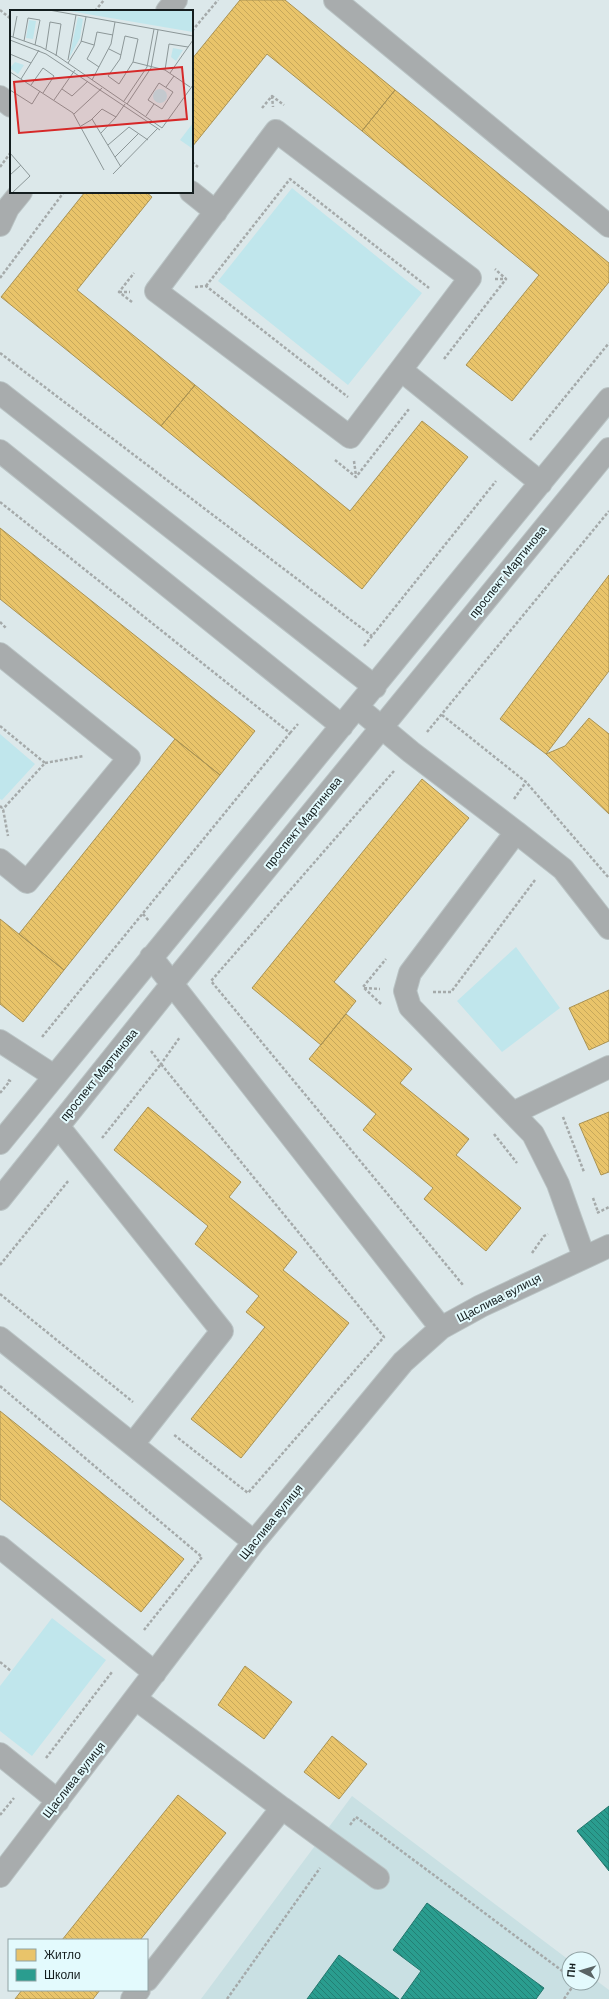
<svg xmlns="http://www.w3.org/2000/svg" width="609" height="1999" viewBox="0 0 609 1999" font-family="'DM Sans',sans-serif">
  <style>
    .built { fill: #c9e0e3 }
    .park { fill: #c0e6ec }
    .homes { fill: url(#homes-back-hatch); stroke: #a99253 }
    .schools { fill: url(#schools-back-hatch); stroke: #23776d }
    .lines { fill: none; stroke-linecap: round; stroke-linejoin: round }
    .minor-casing { stroke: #b9c3c4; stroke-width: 24 }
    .path { stroke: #a5aaaa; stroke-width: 2.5; stroke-dasharray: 3 2; stroke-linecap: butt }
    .minor { stroke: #a8acad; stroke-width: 22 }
    .labels { text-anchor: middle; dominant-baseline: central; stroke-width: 4; stroke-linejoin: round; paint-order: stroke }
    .street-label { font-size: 12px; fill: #141d1e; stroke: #e3fafd }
    .inset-road { fill: none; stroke: #8c9798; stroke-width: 1 }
    .view { fill: #d62828; fill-opacity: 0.15; stroke: #d62828; stroke-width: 2 }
    .inset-edge { fill: none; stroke: #141d1e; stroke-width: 2 }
  </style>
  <defs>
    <pattern id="homes-back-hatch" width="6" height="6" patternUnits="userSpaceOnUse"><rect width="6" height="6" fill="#e9c46a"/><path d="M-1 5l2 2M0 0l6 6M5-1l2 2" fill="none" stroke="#c7a85b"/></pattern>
    <pattern id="schools-back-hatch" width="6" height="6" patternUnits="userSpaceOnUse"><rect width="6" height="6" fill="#2a9d8f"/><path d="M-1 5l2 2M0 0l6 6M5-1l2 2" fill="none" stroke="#237f74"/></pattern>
  </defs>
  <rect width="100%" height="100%" fill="#dce8ea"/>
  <path class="built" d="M352 1796 569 1960V1983H593V1978L609 1990V1999H201Z"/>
  <path class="park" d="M292 188 422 293 348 385 218 281Z
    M0 734 35 764 2 800 0 799Z
    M516 947 560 1008 502 1052 457 1001Z
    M52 1618 106 1660 32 1756 0 1731V1686Z"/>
  <path class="homes" d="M240 0H285L395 90 362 131 267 54 192 147V59Z
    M395 90 609 263V282L512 401 466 365 539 275 362 131Z
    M85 192H146L152 197 77 290 195 385 161 426 1 297Z
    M195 385 350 511 422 421 468 457 362 589 161 426Z
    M0 528 255 731 220 775 0 599Z
    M609 575V671L546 754 500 719Z
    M589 718 609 734V814L546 754 565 746Z
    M175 739 220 775 64 970 19 934Z
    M422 779 469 818 334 982 356 1001 321 1045 252 988Z
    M0 919 64 970 23 1022 0 1004Z
    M609 990V1041L589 1050 569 1008Z
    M346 1014 412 1069 400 1083 469 1139 456 1155 521 1208 486 1251 424 1199 433 1188 363 1130 376 1114 309 1059Z
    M148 1107 241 1182 229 1197 297 1252 283 1270 349 1323 241 1458 191 1419 265 1327 246 1312 259 1296 195 1244 208 1226 114 1150Z
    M609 1112V1172L601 1175 579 1124Z
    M0 1411 184 1559 141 1612 0 1499Z
    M245 1666 292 1702 264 1739 218 1705Z
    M332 1736 367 1764 339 1799 304 1772Z
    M178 1795 226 1833 140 1940H62Z
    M22 1990H100L93 1999H15Z"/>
  <path class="schools" d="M609 1806V1871L577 1831Z
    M427 1903 544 1988 536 1999H401L421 1971 393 1950Z
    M339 1955 399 1999H307Z"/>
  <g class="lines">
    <defs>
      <path id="minor" d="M335 0 609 226
        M167 11 176 0
        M0 97 11 106
        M276 131 470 278 350 437 156 291Z
        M191 192 216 212
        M0 225 8 208 21 192
        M401 370 541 483
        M0 393 375 687
        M0 451 342 726
        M0 654 129 758 27 882 0 860
        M357 707 411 752 516 832 410 973 405 991 410 1007 533 1134 558 1184 584 1257
        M516 832 563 869 609 928
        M151 957 441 1328
        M0 1041 54 1076
        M513 1113 609 1067
        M58 1126 222 1331 133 1444
        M0 1143 609 399
        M0 1199 172 984 609 449
        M0 1338 254 1542
        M0 1547 155 1673
        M136 1699 282 1808 147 1980
        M0 1754 58 1801
        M282 1808 378 1878
        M0 1876 254 1542 403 1362 441 1328 481 1306 609 1246
        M132 1999 139 1990"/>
    </defs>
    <use href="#minor" class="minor-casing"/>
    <path class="path" d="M0 10 11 19
      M95 11 104 0
      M192 31 218 0
      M272 96 273 107
      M262 108 272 96 284 105
      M192 162 198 167
      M0 167 11 152
      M0 278 64 192
      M495 279H506
      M206 286 290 179 429 288
      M195 287 206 286 348 397
      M119 292H130
      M132 302 119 292 134 273
      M0 353 372 636
      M444 359 506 279 495 269
      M530 440 609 343
      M335 460 356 477 409 409
      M354 461 356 476
      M0 502 290 733 42 1037
      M0 622 7 629
      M364 646 496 481
      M442 715 526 782 609 878
      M0 726 45 763 3 809
      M427 732 609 511
      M290 733 298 724
      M45 763 84 756
      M394 771 211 981 463 1285
      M514 799 526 782
      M0 806 3 809 8 836
      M143 914 149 921
      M364 988 380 989
      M433 992H451L535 880
      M381 1004 363 987 386 959
      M151 1051 161 1064 180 1037
      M0 1093 10 1081 7 1079
      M563 1117 584 1172
      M494 1134 517 1163
      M102 1138 161 1064 384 1337 248 1493 173 1434
      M593 1198 598 1212
      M597 1213 609 1207
      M532 1253 544 1236 548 1234
      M0 1265 69 1180
      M0 1294 133 1402
      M0 1386 202 1557 144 1630
      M0 1662 11 1671
      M46 1758 112 1672
      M0 1815 14 1798
      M350 1825 356 1817 569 1976
      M227 1999 320 1868
      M564 1999 575 1983"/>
    <use href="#minor" class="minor"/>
  </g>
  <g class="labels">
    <g class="street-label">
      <text transform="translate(508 572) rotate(-51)">проспект Мартинова</text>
      <text transform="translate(303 823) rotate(-51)">проспект Мартинова</text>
      <text transform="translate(99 1075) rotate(-51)">проспект Мартинова</text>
      <text transform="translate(499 1298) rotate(-27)">Щаслива вулиця</text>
      <text transform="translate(271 1522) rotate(-51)">Щаслива вулиця</text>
      <text transform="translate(74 1780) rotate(-52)">Щаслива вулиця</text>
    </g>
  </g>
  <g transform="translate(10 10)">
    <rect width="183" height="183" fill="#dce8ea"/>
    <path d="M54 0H183V22L77 4ZM68 7 73 9 70 28 59 48ZM183 113V139L170 130Z" fill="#c0e6ec"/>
    <path d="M19 10 26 11 23 29 16 28ZM163 38 173 40 166 51 161 47ZM5 52 14 55 8 64 0 58ZM143 86a7 7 0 1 1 14 0a7 7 0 1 1-14 0Z" fill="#c0e6ec"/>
    <path class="inset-road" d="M39 0 183 26M0 26 31 37 46 45 152 118 183 75M115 26 128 29 123 52 109 74 98 66 110 49ZM3 27 7 6M0 30 36 44 150 120M14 31 18 8 30 10 25 35M71 31 84 35M36 39 40 12 51 14 46 46M99 39 111 45M0 44 21 53 29 40M58 50 66 5M123 52 155 60 180 77M58 53 71 32 76 7M89 57 77 49 84 36 87 22 103 25M155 60 159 34 178 37M0 62 63 103 94 160M160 63 183 30M11 69 21 53M82 70 101 34 105 12M149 73 163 82 152 99 138 90ZM21 75 33 58 44 66 33 83M156 77 164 66M52 79 62 86 78 71M0 80 22 94 30 81M44 90 65 60M114 91 137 57 144 19M117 94 141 58 148 20M64 104 92 78M136 106 144 94M82 109 111 157M71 116 81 110 92 99 106 107 115 94M91 123 106 107M98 135 119 117 138 130M0 143 20 166 2 183M105 147 128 124M103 164 148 118M0 165 11 155"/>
    <path class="view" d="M172 57 177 109 9 123 4 72Z"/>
    <rect width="183" height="183" class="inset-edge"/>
  </g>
  <rect x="8" y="1939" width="140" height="52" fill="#e3fafd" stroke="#90a2a4"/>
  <rect x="16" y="1949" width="20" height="12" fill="#e9c46a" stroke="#90a2a4"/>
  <text x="44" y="1959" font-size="12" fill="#141d1e">Житло</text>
  <rect x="16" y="1969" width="20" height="12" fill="#2a9d8f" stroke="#90a2a4"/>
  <text x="44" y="1979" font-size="12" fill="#141d1e">Школи</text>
  <g transform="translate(581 1971) rotate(275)"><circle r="19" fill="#e3fafd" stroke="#90a2a4"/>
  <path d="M0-3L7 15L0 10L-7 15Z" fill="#5a6465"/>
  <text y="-6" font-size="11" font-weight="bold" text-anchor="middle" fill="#141d1e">Пн</text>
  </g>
</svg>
